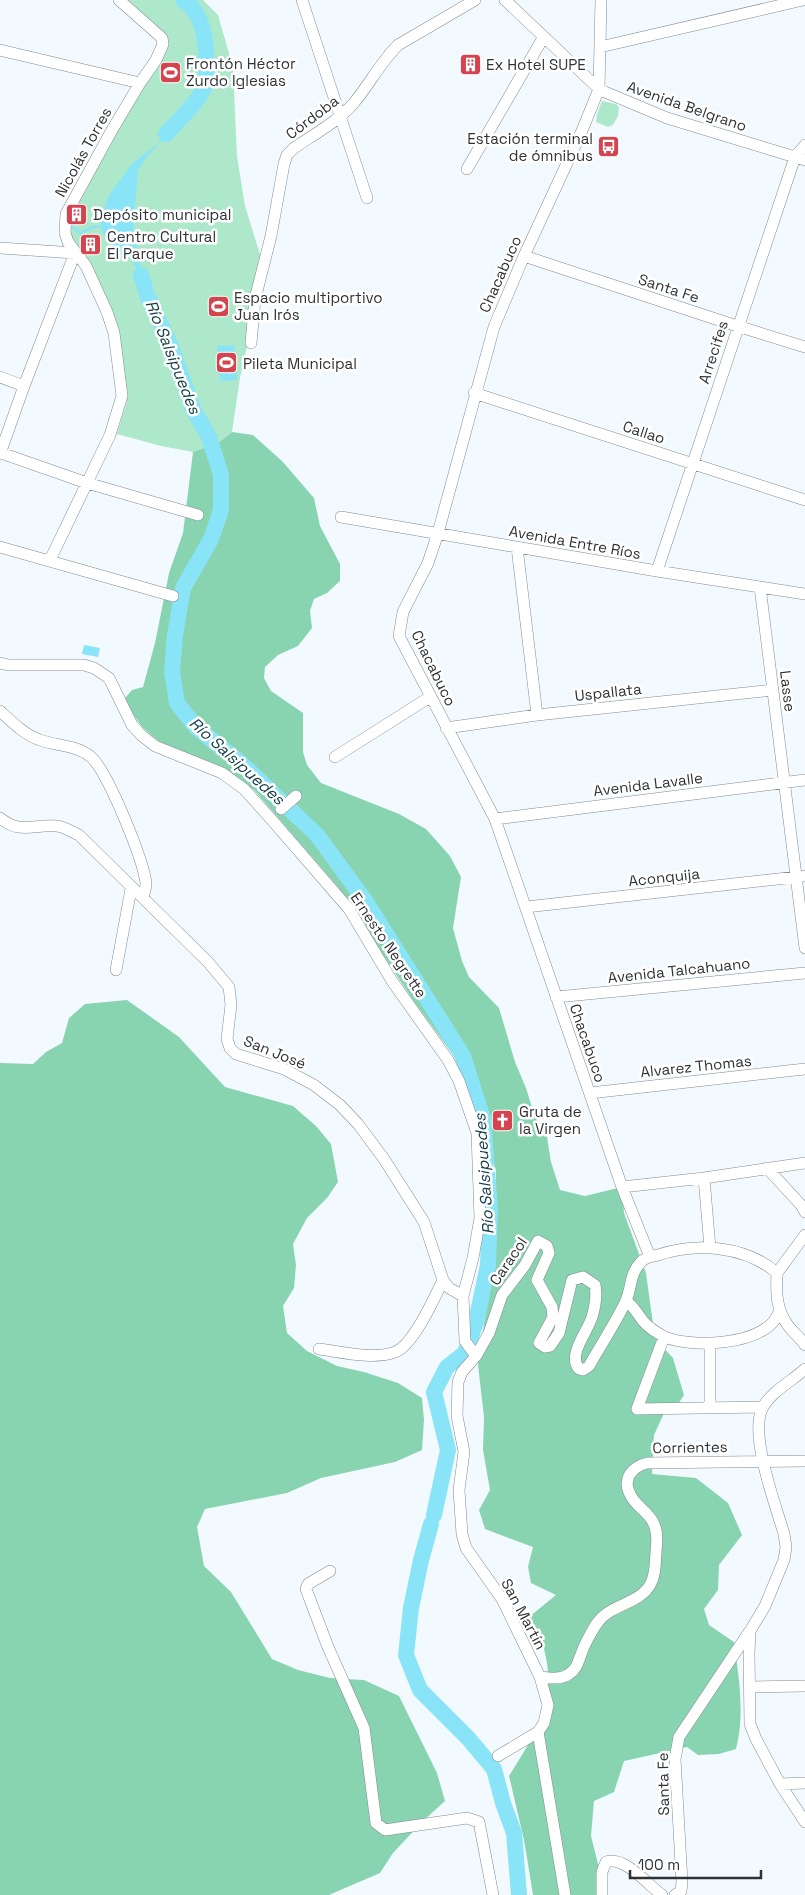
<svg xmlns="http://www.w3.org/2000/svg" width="805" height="1895" viewBox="0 0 805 1895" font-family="'Space Grotesk',sans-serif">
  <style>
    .green { fill: #aee8cb }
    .forest { fill: #89d4b0 }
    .water { fill: #89e4f8 }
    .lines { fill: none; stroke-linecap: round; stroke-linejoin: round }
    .stream { stroke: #89e4f8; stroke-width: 2.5 }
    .river { stroke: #89e4f8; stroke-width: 16 }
    .minor-casing { stroke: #828a90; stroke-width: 12 }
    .minor { stroke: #fff; stroke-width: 11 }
    .labels { text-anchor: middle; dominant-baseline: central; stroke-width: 5; stroke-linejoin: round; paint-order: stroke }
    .poi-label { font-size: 15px; fill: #2f3235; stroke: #fff; text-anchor: start }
    .street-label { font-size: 15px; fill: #2f3235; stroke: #fff }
    .water-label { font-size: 16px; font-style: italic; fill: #16414a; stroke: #fff }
  </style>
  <rect width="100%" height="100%" fill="#f3faff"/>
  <path class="green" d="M124 0H203L218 15 233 67 237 156 245 206 262 261 249 338 240 378 232 432 218 443 193 452 161 446 117 434 127 401 119 329 109 302 87 264 76 251 68 223 82 188 168 45Z
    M602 101 616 104 619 107 618 116 613 125 608 127 596 122 597 114Z"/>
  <path class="forest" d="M232 432 253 435 282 461 314 498 320 526 340 564V581L327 593 314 599 310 611 312 628 298 646 278 655 265 667 264 678 271 691 303 713V752L307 765 321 783 399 814 426 829 450 856 461 877 453 928 462 961 469 977 499 1008 515 1062 526 1088 535 1117 547 1137 551 1162 560 1190 585 1196 622 1187 624 1213 646 1273 653 1324 659 1343 673 1358 684 1395 677 1406 666 1409 654 1435 652 1474 696 1478 728 1503 742 1535 719 1565 718 1590 704 1609 709 1625 734 1642C739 1678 745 1714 736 1749L719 1754 698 1755 687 1747 624 1761 614 1792 594 1801 591 1836 598 1864 597 1895H533L524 1840 509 1776C535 1734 558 1701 544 1649 541 1638 534 1628 529 1617L556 1595 531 1583 528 1567 533 1547 485 1529 479 1510 490 1490 483 1450 484 1417 478 1365 495 1248 496 1170 454 1056 415 1003 338 887 254 790 215 764 161 743 143 728 129 709 125 698 132 690 143 687 155 643 169 573 183 533 193 452 218 443Z
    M127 1000 179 1037 225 1087 293 1106 316 1126 331 1144 338 1182 327 1198 307 1218 293 1244 296 1265 294 1288 283 1306 287 1333 307 1351 337 1366 364 1372 398 1383 422 1398 424 1420 422 1450 395 1462 321 1478 287 1493 205 1509 197 1527 204 1566 231 1592 272 1659 298 1670 330 1678 364 1680 399 1696 437 1773 445 1801 423 1821 393 1853 380 1873 329 1895H0V1063L33 1064 46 1052 62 1043 69 1018 85 1004Z"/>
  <path class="water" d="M180 118 146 158 138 170 133 231 138 251 134 252C141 265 148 281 147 295L139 274 129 254 125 256 118 252 102 232 101 225 106 202 110 194 131 165 157 144Z
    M234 345 237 380 220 381 217 346Z
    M84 645 100 648 98 657 82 654Z"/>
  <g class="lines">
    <path class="stream" d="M70 221 73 227 80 233 93 227 102 226"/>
    <path class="river" d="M166 134C179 119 200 102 206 82 207 77 206 71 206 66 207 45 204 12 183 0
      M141 275 147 295 170 344 193 409 209 437 221 475V510L211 539 183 588 175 635 172 672 177 703 196 727 243 765 317 835 366 902 463 1056 483 1119 490 1209 488 1265 476 1322 465 1353 447 1367 434 1392 448 1450 434 1515
      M431 1524 421 1560 411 1608 406 1655 420 1690 468 1738 494 1769 503 1803 514 1833 519 1895"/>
    <defs>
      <path id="minor" d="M302 0 367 198
        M505 0 599 89 605 92 667 118 805 160
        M601 0 599 89 581 133 524 256 494 327 438 533 428 563 403 612 399 636 495 819 622 1187 650 1257
        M600 47 803 0
        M0 50 140 83
        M467 169 543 38
        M0 248 75 253 24 386 0 454
        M524 256 737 326 805 347
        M251 343 255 299 271 236 284 164 287 155 294 148C313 135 337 122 353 104 369 85 380 63 398 45L475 0
        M0 377 24 386
        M474 393 805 500
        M1 453 87 483 198 515
        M341 517 657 571 805 594
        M0 547 173 596
        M517 547 537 715
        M50 560 110 435 122 396 114 333 107 312 86 266 68 242 65 233 66 214 112 130 140 83 156 60 163 44 162 38 119 0
        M657 571 795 157 805 145
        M760 587 805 948
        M0 663 8 665H84L94 668 109 678 132 725 141 735 155 746 222 773 244 789 271 819 349 909 392 981 448 1060 459 1081 477 1133 480 1218 473 1258 463 1296 465 1341 476 1356
        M0 711C12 722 25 735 40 740 56 746 77 745 91 757 108 772 143 859 146 883 146 888 144 893 143 898
        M446 728 537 715 773 690
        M335 757 430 697
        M281 809 296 796
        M0 818C21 835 33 824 57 826 65 827 72 832 79 835L208 962 229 987 231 1005 227 1039 230 1048 236 1054 284 1069 314 1085 340 1105 358 1124 384 1159 424 1222 443 1280 449 1288 463 1296
        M495 819 805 780
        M526 907 805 876
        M116 970 131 889
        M556 997 805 973
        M590 1093 805 1069
        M767 1168 801 1205 805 1212
        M704 1178 710 1248
        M622 1187 704 1178 805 1163
        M777 1273 805 1235
        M626 1301C635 1307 637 1314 643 1321 648 1327 659 1334 665 1337 692 1348 754 1345 774 1321 776 1318 778 1314 780 1311
        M664 1337 637 1409 763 1407
        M710 1343V1408
        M319 1349C341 1352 375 1360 395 1352 413 1346 435 1297 443 1280
        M805 1369C792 1381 772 1391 763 1407 748 1432 776 1506 784 1534L786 1547 784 1560 765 1606 750 1631 749 1654 750 1724 756 1739 780 1784 805 1822
        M330 1571 308 1584 306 1589 328 1647 364 1728 376 1823 385 1830 467 1818 479 1822 493 1895
        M540 1677C549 1678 561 1680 569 1674 578 1668 578 1661 582 1652 583 1647 595 1625 598 1622 611 1604 639 1604 650 1585 656 1575 655 1563 656 1552 657 1542 658 1531 653 1522 648 1512 636 1506 631 1496 621 1479 632 1467 647 1463L805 1461
        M749 1687 805 1686
        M498 1756 538 1732
        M780 1784 805 1783
        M565 1895 538 1732 544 1723 548 1705 540 1677 502 1599 466 1548 462 1534 459 1490 464 1452 457 1416 458 1382 462 1372 476 1356 489 1333 502 1295 525 1265 538 1241 547 1246 549 1253 537 1280 552 1307 553 1317 539 1343 545 1347 550 1346 559 1333 572 1280 583 1277 595 1285C597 1296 595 1307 592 1317 588 1331 567 1355 579 1369L583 1370 589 1366C601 1345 614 1325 625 1303 632 1289 629 1274 641 1262 645 1257 653 1256 658 1255 697 1242 746 1246 777 1273 776 1292 776 1308 787 1324 792 1332 800 1337 805 1345
        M602 1895V1872L606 1862C624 1855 648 1885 662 1895
        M675 1895 681 1891 682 1882 675 1759 679 1737 749 1632"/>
    </defs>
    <use href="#minor" class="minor-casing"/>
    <use href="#minor" class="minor"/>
  </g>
  <defs>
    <symbol id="building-square" viewBox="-11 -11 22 22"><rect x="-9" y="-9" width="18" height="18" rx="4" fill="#d4444f" stroke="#fff"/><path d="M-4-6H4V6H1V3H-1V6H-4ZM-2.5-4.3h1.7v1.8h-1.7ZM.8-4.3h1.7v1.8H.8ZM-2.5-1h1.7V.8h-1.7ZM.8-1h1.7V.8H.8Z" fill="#fff"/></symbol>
    <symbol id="stadium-square" viewBox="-11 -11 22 22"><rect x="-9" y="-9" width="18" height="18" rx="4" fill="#d4444f" stroke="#fff"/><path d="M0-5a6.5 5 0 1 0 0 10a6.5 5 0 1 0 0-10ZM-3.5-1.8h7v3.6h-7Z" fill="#fff"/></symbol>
    <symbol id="bus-square" viewBox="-11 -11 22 22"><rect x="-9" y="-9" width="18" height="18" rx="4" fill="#d4444f" stroke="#fff"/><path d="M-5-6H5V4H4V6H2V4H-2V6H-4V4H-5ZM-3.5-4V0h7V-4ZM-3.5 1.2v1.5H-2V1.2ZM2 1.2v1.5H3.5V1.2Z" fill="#fff"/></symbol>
    <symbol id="church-square" viewBox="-11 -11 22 22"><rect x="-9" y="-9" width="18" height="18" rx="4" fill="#d4444f" stroke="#fff"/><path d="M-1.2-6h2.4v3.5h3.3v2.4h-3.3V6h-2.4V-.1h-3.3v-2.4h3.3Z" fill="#fff"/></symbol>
  </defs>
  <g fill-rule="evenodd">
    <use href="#building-square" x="458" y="52" width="25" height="25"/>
    <use href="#stadium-square" x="158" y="60" width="25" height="25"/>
    <use href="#bus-square" x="596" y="134" width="25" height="25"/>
    <use href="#building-square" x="64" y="202" width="25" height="25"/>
    <use href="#building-square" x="78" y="232" width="25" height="25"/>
    <use href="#stadium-square" x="206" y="294" width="25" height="25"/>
    <use href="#stadium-square" x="214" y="350" width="25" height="25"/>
    <use href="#church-square" x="490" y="1108" width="25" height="25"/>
  </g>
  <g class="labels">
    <g class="poi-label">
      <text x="186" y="63">Frontón Héctor<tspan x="186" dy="17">Zurdo Iglesias</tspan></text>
      <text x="486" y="64">Ex Hotel SUPE</text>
      <text x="593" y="138" text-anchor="end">Estación terminal<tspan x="593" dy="17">de ómnibus</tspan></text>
      <text x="93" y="214">Depósito municipal</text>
      <text x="107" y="236">Centro Cultural<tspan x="107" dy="17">El Parque</tspan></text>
      <text x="234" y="297">Espacio multiportivo<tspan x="234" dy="17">Juan Irós</tspan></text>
      <text x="243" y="363">Pileta Municipal</text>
      <text x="519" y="1111">Gruta de<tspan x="519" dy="17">la Virgen</tspan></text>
    </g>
    <g class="street-label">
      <text transform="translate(687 106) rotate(19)">Avenida Belgrano</text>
      <text transform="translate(312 117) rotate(-37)">Córdoba</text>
      <text transform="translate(83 152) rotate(-61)">Nicolás Torres</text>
      <text transform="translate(500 274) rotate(-66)">Chacabuco</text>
      <text transform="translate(669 288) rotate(18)">Santa Fe</text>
      <text transform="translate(713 352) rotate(-72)">Arrecifes</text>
      <text transform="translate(644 432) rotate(18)">Callao</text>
      <text transform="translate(575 542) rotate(10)">Avenida Entre Ríos</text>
      <text transform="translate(434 668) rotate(64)">Chacabuco</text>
      <text transform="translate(788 691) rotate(83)">Lasse</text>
      <text transform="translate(608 692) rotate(-6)">Uspallata</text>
      <text transform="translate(648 784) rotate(-7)">Avenida Lavalle</text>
      <text transform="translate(664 877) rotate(-6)">Aconquija</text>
      <text transform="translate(389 945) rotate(56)">Ernesto Negrette</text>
      <text transform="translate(679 970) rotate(-6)">Avenida Talcahuano</text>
      <text transform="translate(588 1043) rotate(71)">Chacabuco</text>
      <text transform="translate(275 1052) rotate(22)">San José</text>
      <text transform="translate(696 1066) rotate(-6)">Alvarez Thomas</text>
      <text transform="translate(508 1261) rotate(-56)">Caracol</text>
      <text transform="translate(690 1447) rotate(-1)">Corrientes</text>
      <text transform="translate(524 1614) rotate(62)">San Martín</text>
      <text transform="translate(663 1784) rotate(-91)">Santa Fe</text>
    </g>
    <g class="water-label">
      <text transform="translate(173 357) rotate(68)">Río Salsipuedes</text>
      <text transform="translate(237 761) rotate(42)">Río Salsipuedes</text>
      <text transform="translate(484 1174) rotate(-94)">Río Salsipuedes</text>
    </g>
  </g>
  <path d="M630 1870v8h131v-8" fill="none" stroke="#2f3235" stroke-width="2.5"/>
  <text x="638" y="1870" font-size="15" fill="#2f3235" stroke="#ffffff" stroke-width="4" paint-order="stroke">100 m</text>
</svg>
